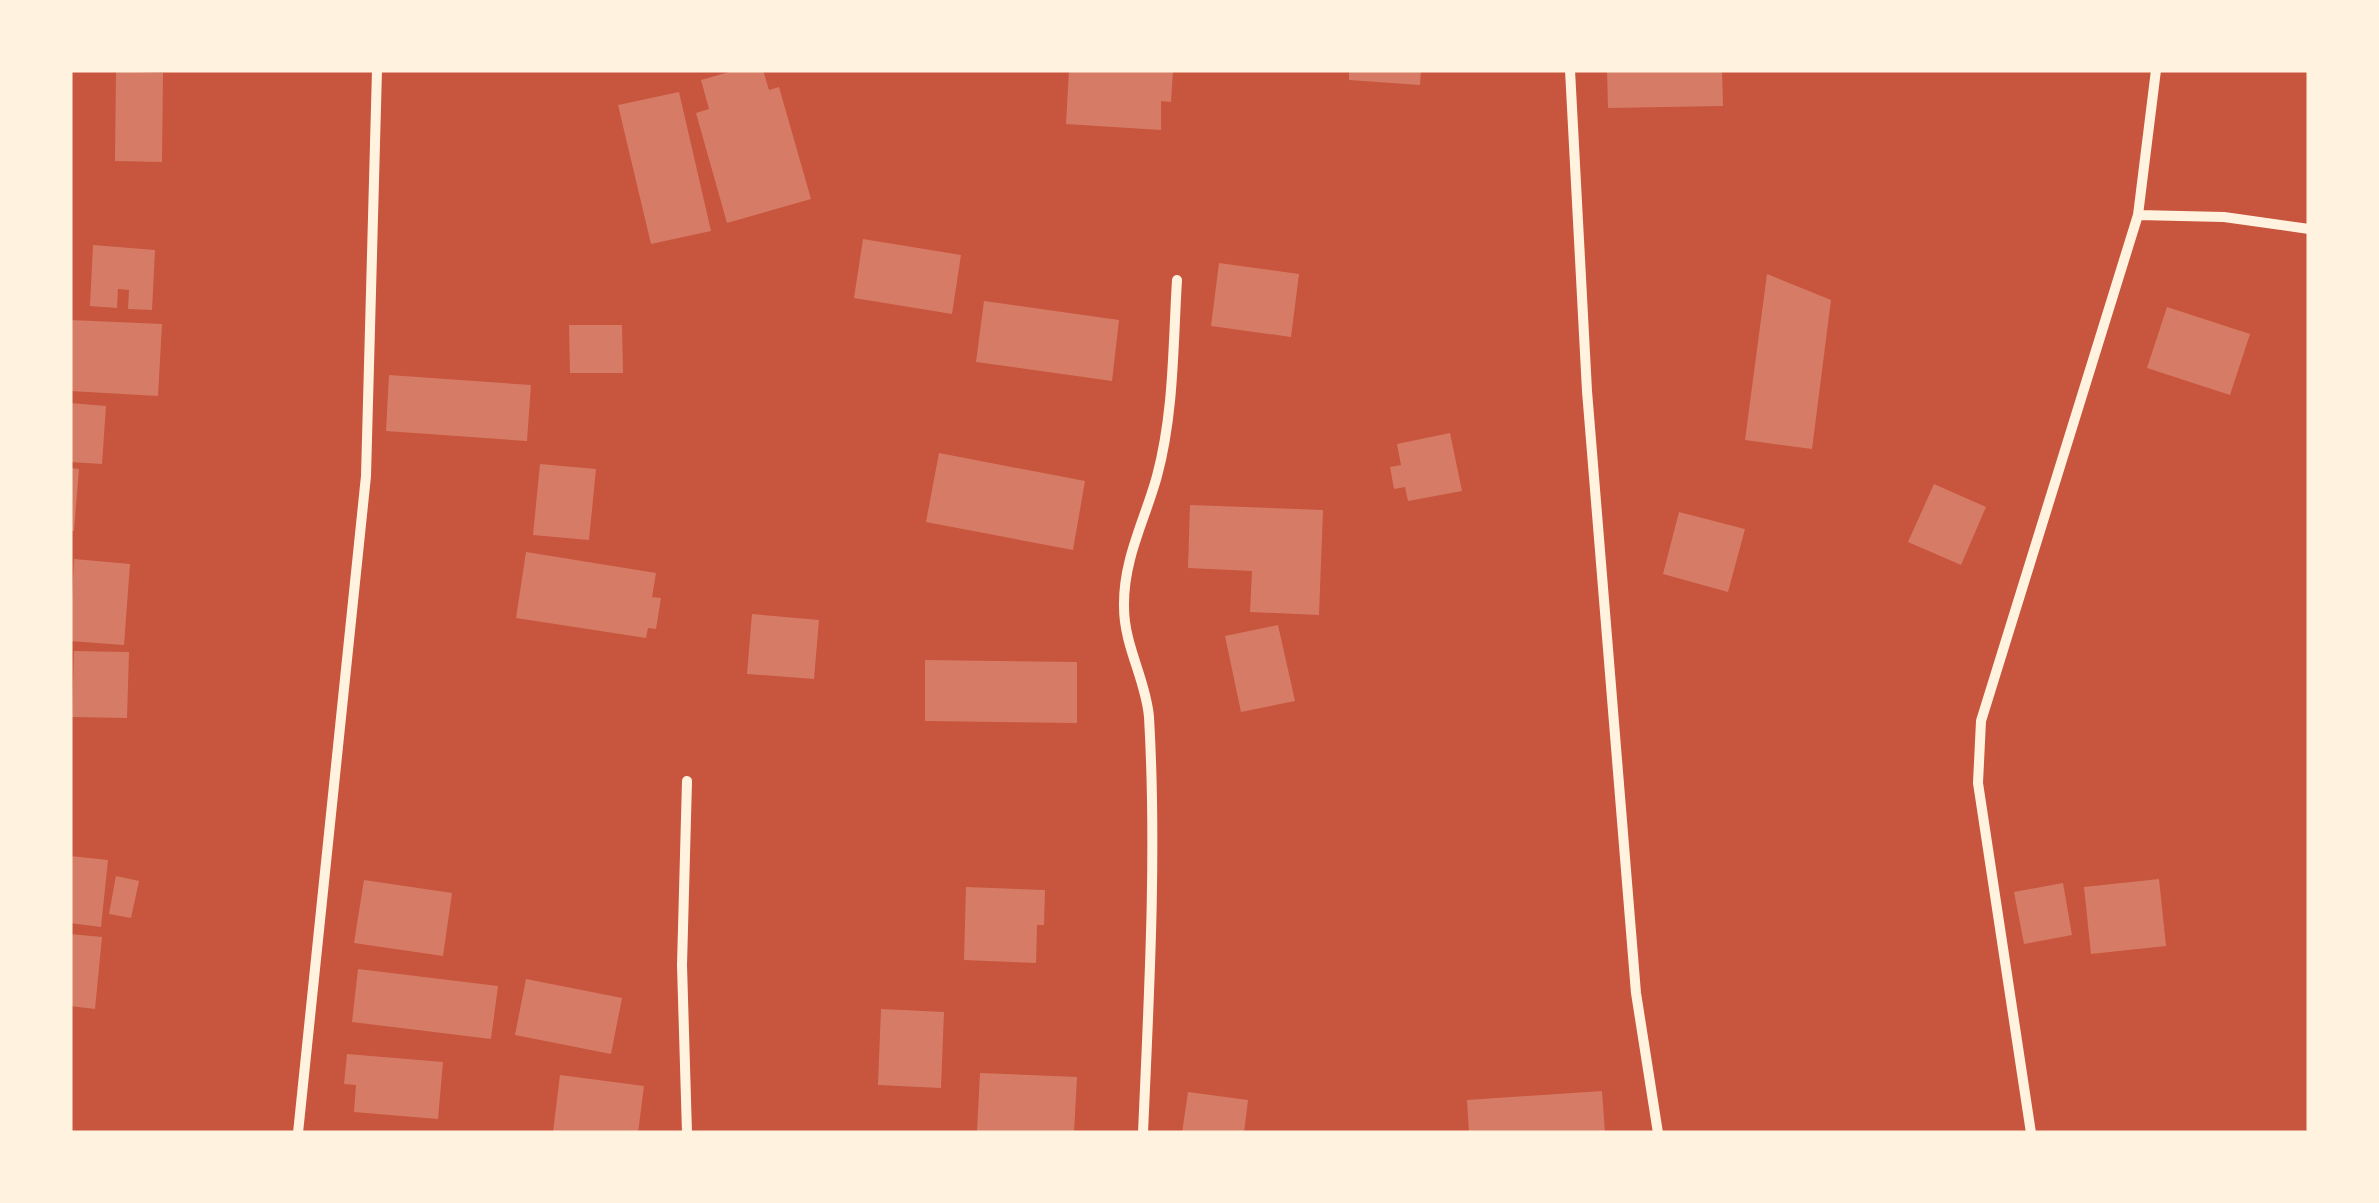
<svg xmlns="http://www.w3.org/2000/svg" width="2379" height="1203" viewBox="0 0 2379 1203" font-family="'Alegreya Sans',sans-serif">
  <style>
    .building { fill: #d67c66 }
    .lines { fill: none; stroke-linecap: round; stroke-linejoin: round }
    .minor { stroke: #fff3e0; stroke-width: 10 }
  </style>
  <rect width="100%" height="100%" fill="#c8553d"/>
  <path class="building" d="M736 70H763L769 90 779 87 811 199 727 223 696 113 709 109 701 80Z
    M1069 70H1173L1171 102 1161 101V130L1066 124Z
    M1349 70H1421L1420 85 1349 80Z
    M1607 70H1722L1723 106 1608 108Z
    M116 71 163 73 162 162 115 161Z
    M679 92 711 231 651 244 618 105Z
    M863 239 961 255 952 314 854 298Z
    M93 245 155 250 152 310 128 309 129 290 118 289 117 308 90 306Z
    M1219 263 1299 274 1291 337 1211 326Z
    M1767 274 1831 300 1812 449 1745 440Z
    M984 301 1119 320 1112 381 976 362Z
    M2167 307 2250 334 2230 395 2147 368Z
    M70 320 162 324 158 396 70 391Z
    M569 325H622L623 373H570Z
    M389 375 531 385 527 441 386 431Z
    M70 403 106 406 102 464 70 462Z
    M1450 433 1462 491 1408 501 1405 487 1394 489 1390 467 1401 465 1397 444Z
    M939 453 1085 481 1073 550 926 522Z
    M540 464 596 469 589 540 533 535Z
    M70 468 79 469 74 531H70Z
    M1934 484 1986 507 1961 565 1908 542Z
    M1190 505 1323 510 1319 615 1250 612 1252 571 1188 568Z
    M1679 512 1745 529 1728 592 1663 574Z
    M526 552 656 573 652 597 661 598 656 629 648 628 646 638 516 618Z
    M74 559 130 564 124 645 70 641Z
    M752 614 819 620 814 679 747 674Z
    M1278 625 1295 701 1241 712 1225 636Z
    M74 651 129 652 127 718 72 717Z
    M925 660 1077 662V723L925 721Z
    M70 856 108 860 101 927 70 923Z
    M116 876 139 881 131 918 109 914Z
    M2159 879 2166 946 2091 954 2084 887Z
    M364 880 452 893 443 956 354 943Z
    M2063 883 2072 935 2024 944 2014 892Z
    M966 887 1045 890 1044 925H1037L1036 963 964 960Z
    M70 934 102 937 95 1009 70 1006Z
    M358 969 498 986 491 1039 352 1022Z
    M526 979 622 998 611 1054 515 1035Z
    M881 1009 944 1012 941 1088 878 1085Z
    M347 1054 443 1062 438 1119 354 1112 356 1085 344 1084Z
    M980 1073 1077 1077 1074 1133 977 1131Z
    M560 1075 644 1086 638 1133 553 1132Z
    M1602 1091 1605 1133H1469L1467 1100Z
    M1188 1092 1248 1100 1244 1133H1182Z"/>
  <g class="lines">
    <path class="minor" d="M1570 70 1587 391 1636 993 1658 1133
      M2138 215 2224 217 2309 229
      M687 781 682 965 687 1133
      M298 1133 366 476 377 70
      M1143 1133C1149 995 1157 855 1149 717 1146 680 1124 646 1124 607 1123 559 1145 520 1157 476 1174 413 1173 345 1177 280
      M2031 1133 1978 783 1981 721 2138 215 2156 70"/>
  </g>
  <rect width="2379" height="1203" fill="none" stroke="#fff3e0" stroke-width="145"/>
</svg>
